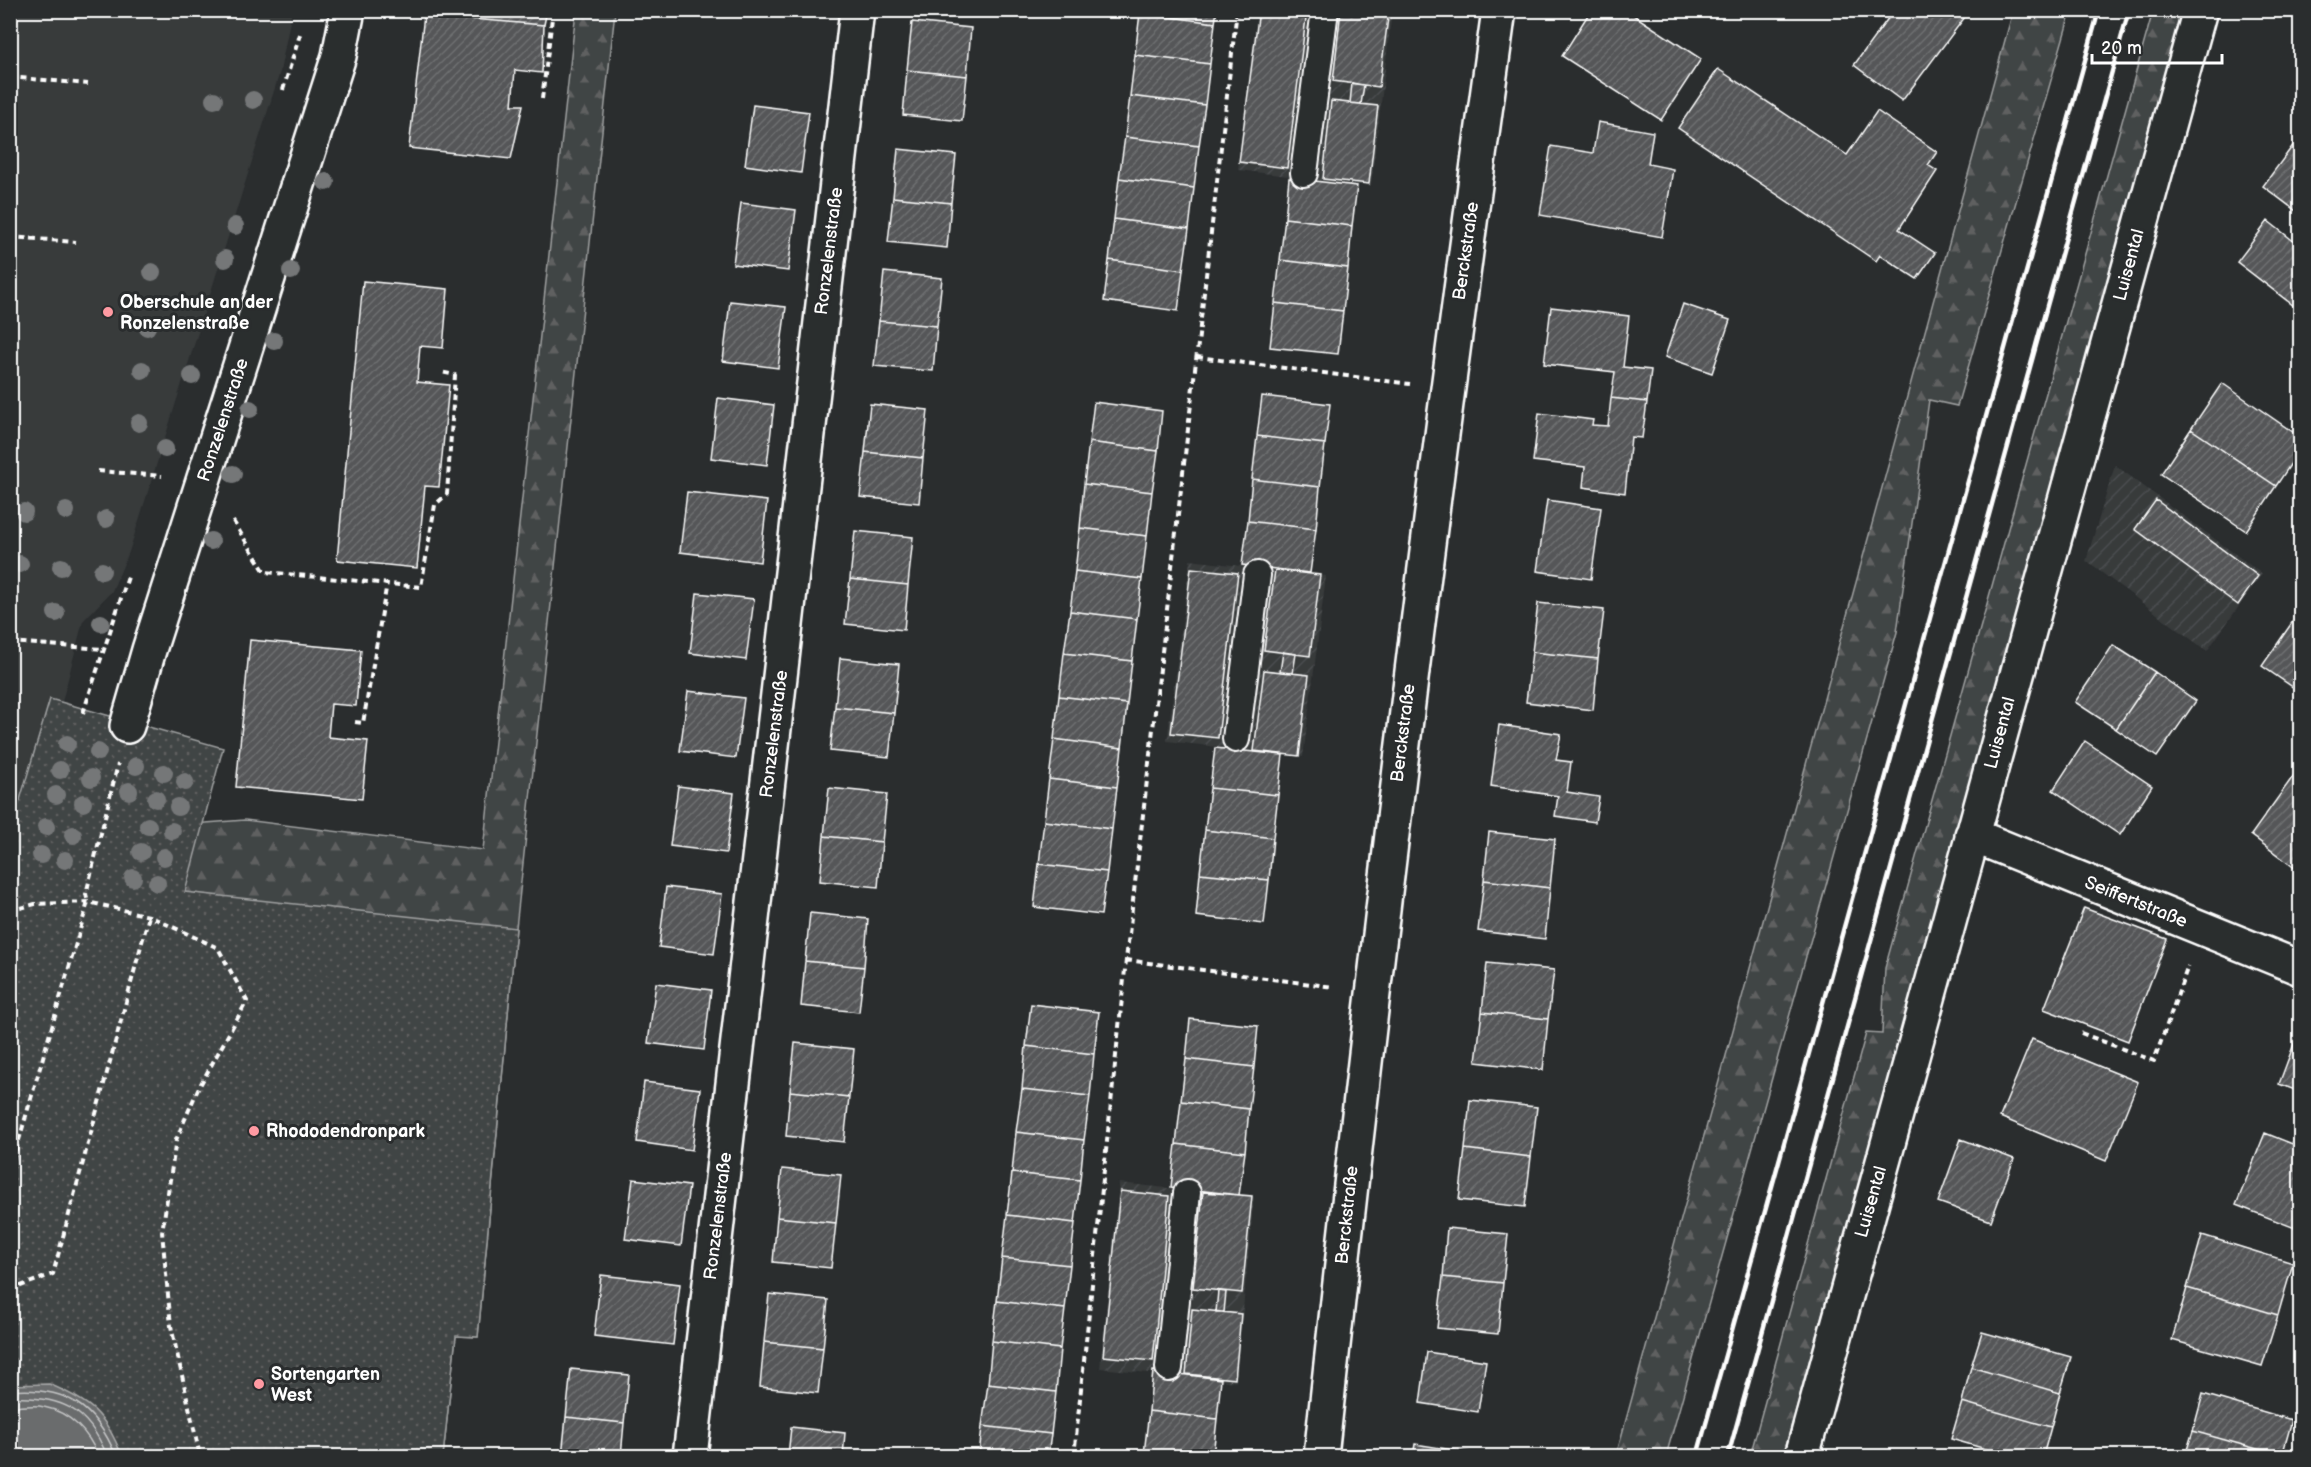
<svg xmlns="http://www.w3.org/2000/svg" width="2311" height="1467" viewBox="0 0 2311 1467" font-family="'Balsamiq Sans',sans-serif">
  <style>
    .built { fill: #373a3b }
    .industrial { fill: url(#industrial-furrows) }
    .forest { fill: url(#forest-firs); stroke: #a0a2a2; stroke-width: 1.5 }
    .park { fill: url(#park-dots); stroke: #a0a2a2; stroke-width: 1.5 }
    .water { fill: #6a6c6d; stroke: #a6a7a7; stroke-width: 1.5 }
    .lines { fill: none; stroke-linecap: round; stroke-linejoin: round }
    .shore { stroke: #c3c4c5; stroke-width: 1.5 }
    .building { fill: url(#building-hatch); stroke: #fff; stroke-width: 1.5 }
    .lane-casing { stroke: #fff; stroke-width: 30 }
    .street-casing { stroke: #fff; stroke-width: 38 }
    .path { stroke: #fff; stroke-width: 4; stroke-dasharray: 6 4.5; stroke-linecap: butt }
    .lane { stroke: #2a2d2e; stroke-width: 26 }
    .street { stroke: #2a2d2e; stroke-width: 33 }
    .rail { stroke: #fff; stroke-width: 4.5 }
    .tree { fill: #757778 }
    .poi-dot { fill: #ff9aa2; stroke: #2a2d2e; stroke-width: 2 }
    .labels { text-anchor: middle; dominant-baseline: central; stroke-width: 6; stroke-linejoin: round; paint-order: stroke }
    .street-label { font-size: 18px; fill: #fff; stroke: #2a2d2e }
    .poi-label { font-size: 18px; font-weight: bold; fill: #fff; stroke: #2a2d2e; text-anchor: start }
  </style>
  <defs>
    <pattern id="industrial-furrows" width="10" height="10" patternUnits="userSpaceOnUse" patternTransform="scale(1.5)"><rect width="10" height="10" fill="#373a3b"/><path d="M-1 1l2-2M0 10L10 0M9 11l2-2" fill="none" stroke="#4b4e4f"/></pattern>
    <pattern id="forest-firs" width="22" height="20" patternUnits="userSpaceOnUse" patternTransform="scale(1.5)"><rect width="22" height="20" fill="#414445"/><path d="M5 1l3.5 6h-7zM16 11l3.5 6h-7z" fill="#5e6061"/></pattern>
    <pattern id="park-dots" width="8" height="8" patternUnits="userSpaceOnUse" patternTransform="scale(1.5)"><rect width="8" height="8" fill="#414445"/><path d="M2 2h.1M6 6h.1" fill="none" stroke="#5e6061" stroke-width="1.8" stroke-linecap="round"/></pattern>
    <pattern id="building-hatch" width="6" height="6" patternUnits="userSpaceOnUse" patternTransform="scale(1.5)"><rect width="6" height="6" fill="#555758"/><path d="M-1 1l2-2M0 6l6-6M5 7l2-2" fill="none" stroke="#6e7071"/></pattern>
  </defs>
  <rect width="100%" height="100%" fill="#2a2d2e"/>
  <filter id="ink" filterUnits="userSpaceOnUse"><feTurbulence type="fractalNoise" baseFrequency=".0167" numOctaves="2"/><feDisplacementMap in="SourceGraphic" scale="12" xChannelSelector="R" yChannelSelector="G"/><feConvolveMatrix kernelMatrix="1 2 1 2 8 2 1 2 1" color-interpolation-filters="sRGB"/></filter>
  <g filter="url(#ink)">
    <path class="built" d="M11 11H292L280 72 129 552 112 591 83 621 61 706 11 875Z"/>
    <path class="industrial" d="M1257 11H1392L1371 186 1238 170Z
      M2115 465 2262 574 2207 651 2086 561Z
      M1190 560 1326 576 1303 757 1167 741Z
      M1119 1183 1254 1197 1236 1382 1100 1368Z"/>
    <path class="forest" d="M576 11H615L516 928 478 1337 456 1336 443 1456 165 916 193 824 245 820 483 850Z
      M2013 11H2071L1957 406 1929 400 1897 632 1666 1456H1616Z
      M2153 11H2184L1783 1456H1750L1866 1033 1882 1034 1885 968Z"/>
    <path class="park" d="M50 699 223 748 185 892 516 928 478 1337 456 1336 443 1456H11V830Z"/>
    <path class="water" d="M49 1384C91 1402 105 1413 122 1456H11V1385Z"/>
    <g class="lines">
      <path class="shore" d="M10 1391C65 1386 95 1405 116 1456
        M10 1398C60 1395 88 1408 107 1456
        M10 1407C21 1407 34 1404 44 1407 70 1412 89 1433 98 1456"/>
    </g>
    <path class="building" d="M424 10H547L544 25 424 15Z
      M1141 10H1217L1215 23 1140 13Z
      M1259 10H1307L1287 168 1239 162Z
      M1341 10H1389L1379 87 1333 81Z
      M1591 10H1626L1701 59 1661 120 1562 56Z
      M1894 10H1956L1965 17 1902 101 1854 65Z
      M1140 13 1215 23 1210 64 1135 55Z
      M424 15 544 25 542 73 515 70 512 105H523L511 159 409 148Z
      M912 22 971 28 967 76 907 70Z
      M1135 55 1210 64 1205 105 1130 96Z
      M1718 69 1847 155 1877 111 1937 152 1928 165 1937 171 1899 229 1935 253 1917 279 1880 255 1876 261 1678 128Z
      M907 70 967 76 962 121 903 115Z
      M1352 83 1364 85 1361 104 1350 103Z
      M1130 96 1205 105 1199 146 1125 137Z
      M1331 101 1378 106 1369 184 1323 179Z
      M753 105 809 112 801 173 745 165Z
      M1598 122 1653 132 1648 164 1673 169 1662 237 1540 215 1551 146 1593 153Z
      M2300 136V214L2263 186Z
      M1125 137 1199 146 1194 188 1119 178Z
      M898 149 956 155 951 203 893 197Z
      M1119 178 1194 188 1189 229 1114 219Z
      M1289 178 1357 186 1352 226 1285 218Z
      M893 197 951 203 947 248 888 242Z
      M741 203 796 210 788 271 733 264Z
      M1285 218 1352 226 1348 268 1280 260Z
      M1114 219 1189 229 1183 270 1109 260Z
      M2268 221 2300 246V305L2298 309 2237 262Z
      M1109 260 1183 270 1178 311 1104 301Z
      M1280 260 1348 268 1343 311 1275 303Z
      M884 272 942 278 937 326 879 321Z
      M363 281 448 289 443 348 420 346 417 382 449 385 439 487 425 486 417 568 337 560Z
      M730 301 786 307 778 368 723 361Z
      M1275 303 1343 311 1338 354 1270 347Z
      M1683 304 1730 320 1712 373 1665 357Z
      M1551 307 1629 316 1623 367 1651 370 1647 402 1611 398 1615 372 1544 364Z
      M879 321 937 326 933 371 874 366Z
      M2222 383 2300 437V450L2276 486 2191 429Z
      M1262 396 1330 404 1325 444 1257 436Z
      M718 398 774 405 767 465 711 458Z
      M1611 398 1647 402 1642 438 1631 437 1625 493 1583 487 1585 467 1533 461 1539 413 1593 420 1592 425 1608 426Z
      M1094 402 1162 411 1158 451 1089 442Z
      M870 404 928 410 923 458 865 452Z
      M2191 429 2276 486 2246 531 2161 474Z
      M1257 436 1325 444 1320 487 1252 479Z
      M1089 442 1158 451 1152 492 1084 484Z
      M865 452 923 458 919 503 860 497Z
      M1252 479 1320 487 1316 529 1248 521Z
      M1084 484 1152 492 1147 536 1080 528Z
      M687 492 767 501 760 562 680 552Z
      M1547 500 1601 508 1591 579 1537 571Z
      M2156 500 2258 576 2238 605 2135 529Z
      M1248 521 1316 529 1310 573 1242 565Z
      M1080 528 1147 536 1142 579 1075 571Z
      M855 531 913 537 908 585 850 579Z
      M1191 568 1238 573 1218 738 1171 733Z
      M1275 570 1320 575 1310 656 1264 650Z
      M1075 571 1142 579 1137 619 1070 611Z
      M850 579 908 585 904 630 845 624Z
      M697 593 754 599 746 660 690 653Z
      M1538 603 1604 610 1598 659 1532 652Z
      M1070 611 1137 619 1132 661 1064 653Z
      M2298 614 2300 616V692L2262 666Z
      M250 640 361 650 356 706 331 704 328 737 368 741 362 799 236 787Z
      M2113 645 2155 672 2116 729 2075 702Z
      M1283 652 1296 654 1293 673 1280 672Z
      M1532 652 1598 659 1593 710 1526 702Z
      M1064 653 1132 661 1127 704 1059 696Z
      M840 658 899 664 894 713 835 707Z
      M1264 670 1309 675 1299 756 1254 751Z
      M2155 672 2196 701 2157 757 2116 729Z
      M688 691 744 698 736 758 680 751Z
      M1059 696 1127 704 1122 748 1054 739Z
      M835 707 894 713 889 757 830 751Z
      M1499 725 1561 734 1556 760 1571 762 1567 792 1599 797 1595 822 1555 816 1558 796 1491 786Z
      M1054 739 1122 748 1117 787 1049 779Z
      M2085 741 2152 786 2120 835 2053 790Z
      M1215 748 1283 755 1278 795 1210 788Z
      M2297 771 2300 774V872L2251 835Z
      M1049 779 1117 787 1112 829 1044 821Z
      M678 786 734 793 726 853 670 846Z
      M829 788 887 794 882 842 824 836Z
      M1210 788 1278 795 1273 838 1205 830Z
      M1044 821 1112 829 1107 872 1039 864Z
      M1205 830 1273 838 1269 880 1200 873Z
      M1489 832 1555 839 1550 888 1484 880Z
      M824 836 882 842 878 887 820 881Z
      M1039 864 1107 872 1101 915 1034 907Z
      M1200 873 1269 880 1264 924 1196 916Z
      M1484 880 1550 888 1545 939 1478 931Z
      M666 887 722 894 714 954 659 947Z
      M2084 908 2167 939 2128 1041 2044 1009Z
      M810 913 868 919 864 967 805 961Z
      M805 961 864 967 859 1012 801 1006Z
      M1487 963 1554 970 1548 1019 1482 1012Z
      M656 983 711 990 704 1050 648 1043Z
      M1031 1004 1099 1012 1094 1054 1026 1046Z
      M1482 1012 1548 1019 1543 1070 1476 1062Z
      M1190 1019 1258 1026 1254 1067 1186 1059Z
      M2300 1028V1092L2279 1084Z
      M2032 1039 2138 1082 2106 1161 2000 1117Z
      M795 1043 854 1049 849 1097 790 1091Z
      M1026 1046 1094 1054 1090 1096 1022 1089Z
      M1186 1059 1254 1067 1249 1109 1181 1101Z
      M644 1082 700 1089 692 1150 637 1142Z
      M1022 1089 1090 1096 1084 1140 1016 1132Z
      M790 1091 849 1097 844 1142 786 1136Z
      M1470 1100 1537 1107 1531 1157 1465 1149Z
      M1181 1101 1249 1109 1245 1152 1176 1144Z
      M1016 1132 1084 1140 1080 1180 1012 1173Z
      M2265 1133 2300 1147V1230L2236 1205Z
      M1961 1139 2014 1159 1991 1221 1938 1202Z
      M1176 1144 1245 1152 1239 1195 1171 1187Z
      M1465 1149 1531 1157 1525 1207 1459 1200Z
      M782 1169 841 1175 836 1223 777 1217Z
      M1012 1173 1080 1180 1075 1223 1007 1215Z
      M633 1179 689 1186 681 1246 625 1239Z
      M1120 1191 1169 1196 1153 1361 1103 1356Z
      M1203 1192 1252 1196 1242 1293 1193 1288Z
      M1007 1215 1075 1223 1070 1265 1002 1258Z
      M777 1217 836 1223 831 1268 773 1262Z
      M1447 1228 1508 1234 1503 1283 1443 1277Z
      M2202 1235 2293 1263 2278 1315 2187 1288Z
      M1002 1258 1070 1265 1065 1309 997 1301Z
      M601 1275 680 1284 673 1345 594 1336Z
      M1443 1277 1503 1283 1498 1334 1437 1328Z
      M2187 1288 2278 1315 2262 1366 2172 1340Z
      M1218 1291 1226 1292 1224 1312H1216Z
      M769 1294 828 1300 823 1348 764 1342Z
      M997 1301 1065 1309 1060 1349 992 1341Z
      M1192 1309 1241 1314 1235 1379 1186 1374Z
      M1982 1332 2071 1357 2060 1393 1971 1367Z
      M992 1341 1060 1349 1056 1392 988 1384Z
      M764 1342 823 1348 818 1393 760 1387Z
      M1427 1352 1486 1361 1478 1412 1420 1403Z
      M1971 1367 2060 1393 2051 1427 1962 1402Z
      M571 1369 629 1375 624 1423 566 1417Z
      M1153 1371 1221 1379 1217 1419 1149 1411Z
      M988 1384 1056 1392 1051 1434 982 1426Z
      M2203 1394 2292 1420 2282 1456 2193 1431Z
      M1962 1402 2051 1427 2043 1456H2010L1951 1439Z
      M1149 1411 1217 1419 1213 1456 1144 1454Z
      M566 1417 624 1423 621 1456H562Z
      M982 1426 1051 1434 1048 1456H979Z
      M791 1427 845 1433 843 1456H788Z
      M2193 1431 2282 1456H2185Z
      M1415 1444 1473 1453 1472 1456H1413Z"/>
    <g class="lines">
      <defs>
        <path id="lane" d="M1304 173 1325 10
          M1236 739 1257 575
          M1169 1368 1187 1193"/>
        <path id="street" d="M127 726 149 650 339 56 348 10
          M1972 835 2300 968
          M690 1456 857 10
          M1321 1456C1373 973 1432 492 1499 10
          M1802 1456 2200 10"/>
      </defs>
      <use href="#lane" class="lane-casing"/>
      <use href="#street" class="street-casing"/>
      <path class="path" d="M10 77 88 84
        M283 90 301 31
        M542 99 553 10
        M10 237 76 242
        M1197 357 1410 384
        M98 471 162 476
        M233 521 265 572 421 587 435 505 447 494 455 375 441 372
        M10 642 102 649
        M83 713 129 574
        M355 722 363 723 387 583
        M10 911 35 904 88 902 149 916 218 948 247 1001 198 1089 176 1140 162 1232 171 1326 200 1456
        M10 923 14 910
        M1126 960 1334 987
        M2081 1033 2154 1061 2188 966
        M10 1171 88 902 86 894 118 764
        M10 1290 53 1274 149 916
        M10 1361 15 1366
        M1074 1456 1126 960 1237 10"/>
      <use href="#lane" class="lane"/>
      <use href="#street" class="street"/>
      <path class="rail" d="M1697 1456 2099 10
        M1728 1456 2129 10"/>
    </g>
    <g class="tree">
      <circle cx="214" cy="100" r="9"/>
      <circle cx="253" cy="100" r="9"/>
      <circle cx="326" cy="182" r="9"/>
      <circle cx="235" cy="226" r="9"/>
      <circle cx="225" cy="259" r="9"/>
      <circle cx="291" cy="271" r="9"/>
      <circle cx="152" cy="272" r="9"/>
      <circle cx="147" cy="327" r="9"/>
      <circle cx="274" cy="341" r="9"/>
      <circle cx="142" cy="370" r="9"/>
      <circle cx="192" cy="376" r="9"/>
      <circle cx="250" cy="409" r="9"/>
      <circle cx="139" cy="423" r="9"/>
      <circle cx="165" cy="449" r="9"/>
      <circle cx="233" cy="474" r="9"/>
      <circle cx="66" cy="511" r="9"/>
      <circle cx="24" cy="512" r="9"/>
      <circle cx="106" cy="519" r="9"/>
      <circle cx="211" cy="541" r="9"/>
      <circle cx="20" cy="564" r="9"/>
      <circle cx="61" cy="567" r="9"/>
      <circle cx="102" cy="571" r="9"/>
      <circle cx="56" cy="613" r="9"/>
      <circle cx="101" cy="623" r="9"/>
      <circle cx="67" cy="744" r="9"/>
      <circle cx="98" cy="752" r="9"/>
      <circle cx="136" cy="766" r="9"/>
      <circle cx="60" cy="770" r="9"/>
      <circle cx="164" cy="773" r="9"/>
      <circle cx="91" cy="778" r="9"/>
      <circle cx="185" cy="782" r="9"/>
      <circle cx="129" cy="791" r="9"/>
      <circle cx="56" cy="795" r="9"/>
      <circle cx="156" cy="799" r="9"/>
      <circle cx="83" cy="803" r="9"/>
      <circle cx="178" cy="807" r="9"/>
      <circle cx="148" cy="826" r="9"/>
      <circle cx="46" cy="827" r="9"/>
      <circle cx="172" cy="831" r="9"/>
      <circle cx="73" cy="835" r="9"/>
      <circle cx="141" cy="852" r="9"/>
      <circle cx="41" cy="855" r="9"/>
      <circle cx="164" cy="857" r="9"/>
      <circle cx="65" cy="860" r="9"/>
      <circle cx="133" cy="878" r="9"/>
      <circle cx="157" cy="883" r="9"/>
    </g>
  </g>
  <g class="poi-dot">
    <circle cx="108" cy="312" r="6"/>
    <circle cx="254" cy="1131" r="6"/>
    <circle cx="259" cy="1384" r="6"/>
  </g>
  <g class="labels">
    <g class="street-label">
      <text transform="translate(829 251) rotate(-83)">Ronzelenstraße</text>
      <text transform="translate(1466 251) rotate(-82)">Berckstraße</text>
      <text transform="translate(2129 265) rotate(-75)">Luisental</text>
      <text transform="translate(223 420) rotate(-72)">Ronzelenstraße</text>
      <text transform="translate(1403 733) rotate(-83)">Berckstraße</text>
      <text transform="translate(2000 733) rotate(-75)">Luisental</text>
      <text transform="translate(774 734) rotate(-83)">Ronzelenstraße</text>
      <text transform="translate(2136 902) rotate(22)">Seiffertstraße</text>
      <text transform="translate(1871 1202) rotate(-74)">Luisental</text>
      <text transform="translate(1347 1215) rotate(-84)">Berckstraße</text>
      <text transform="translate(718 1216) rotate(-83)">Ronzelenstraße</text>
    </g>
    <g class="poi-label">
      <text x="120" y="302">Oberschule an der<tspan x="120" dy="21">Ronzelenstraße</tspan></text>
      <text x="266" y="1131">Rhododendronpark</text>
      <text x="271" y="1374">Sortengarten<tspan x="271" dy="21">West</tspan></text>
    </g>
  </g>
  <rect width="2311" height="1467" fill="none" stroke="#2a2d2e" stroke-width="36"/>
  <rect x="18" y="18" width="2275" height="1431" fill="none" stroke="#fff" stroke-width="2" filter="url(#ink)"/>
  <path d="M2092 54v9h130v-9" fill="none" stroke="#ffffff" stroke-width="3"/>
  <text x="2101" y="54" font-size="18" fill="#ffffff" stroke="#2a2d2e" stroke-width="4.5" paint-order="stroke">20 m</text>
</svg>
